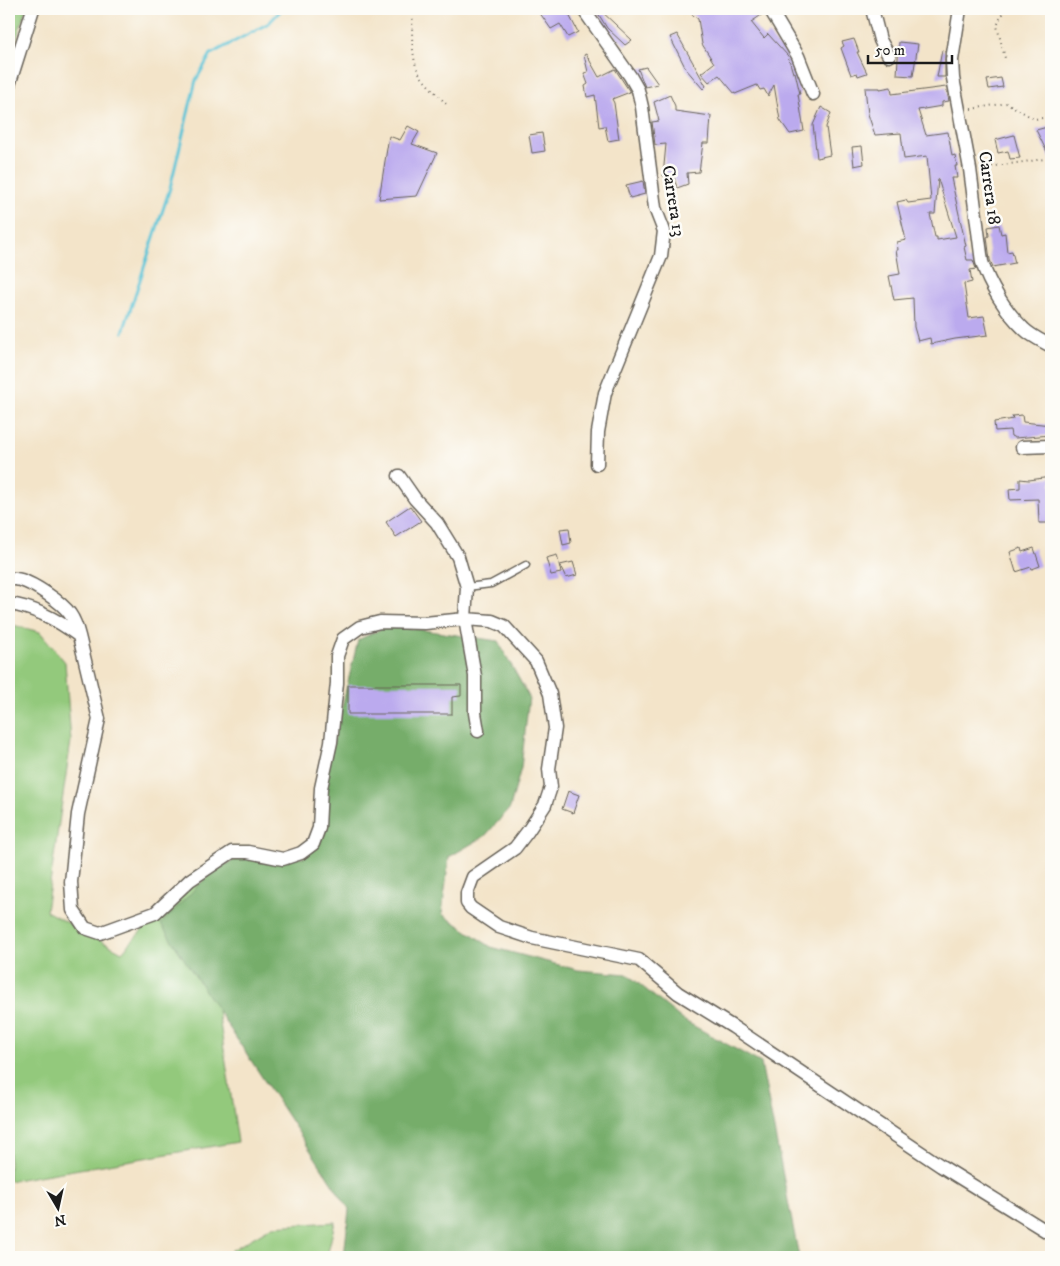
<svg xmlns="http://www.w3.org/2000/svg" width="1060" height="1266" viewBox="0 0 1060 1266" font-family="'IM FELL DW Pica',serif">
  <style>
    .green { fill: #93c97b; stroke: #58724c }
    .forest { fill: #76ad6b; stroke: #496444 }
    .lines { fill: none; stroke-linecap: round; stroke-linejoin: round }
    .stream { stroke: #5bc4d7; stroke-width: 3 }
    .building { fill: #bae; fill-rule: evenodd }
    .lane-casing { stroke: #676259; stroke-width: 9 }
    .street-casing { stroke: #676259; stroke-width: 15 }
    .path { stroke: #676259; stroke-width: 2; stroke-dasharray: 1 4; stroke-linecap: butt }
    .lane { stroke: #fff; stroke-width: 6 }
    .street { stroke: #fff; stroke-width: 12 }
    .labels { text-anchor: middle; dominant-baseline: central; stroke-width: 5; stroke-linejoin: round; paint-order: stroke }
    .street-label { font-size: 18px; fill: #1c1c1c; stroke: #fdfcf7 }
  </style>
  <rect width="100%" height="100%" fill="#fdfcf7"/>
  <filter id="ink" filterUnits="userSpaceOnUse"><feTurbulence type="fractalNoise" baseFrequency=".02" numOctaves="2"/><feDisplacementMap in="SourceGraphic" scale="10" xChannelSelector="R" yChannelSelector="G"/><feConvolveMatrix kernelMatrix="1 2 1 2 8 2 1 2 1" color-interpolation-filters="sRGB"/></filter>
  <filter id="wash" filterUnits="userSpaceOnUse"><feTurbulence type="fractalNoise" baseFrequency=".0096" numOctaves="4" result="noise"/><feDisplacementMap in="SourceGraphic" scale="20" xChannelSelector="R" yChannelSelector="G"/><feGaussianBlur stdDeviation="1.12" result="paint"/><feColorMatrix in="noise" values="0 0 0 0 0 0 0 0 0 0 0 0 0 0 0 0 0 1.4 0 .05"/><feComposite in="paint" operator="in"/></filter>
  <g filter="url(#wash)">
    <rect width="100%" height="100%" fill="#f3e4c9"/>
    <path class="green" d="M9 9H26L9 62Z
      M9 624 40 632 65 662 71 741 46 911 122 952 197 871 238 1142 9 1181Z
      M335 1222 327 1257H230L232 1250 273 1226Z"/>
    <path class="forest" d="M389 625 498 641 529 697 521 768 510 808 485 836 449 857 442 914 491 947 578 970 627 974 683 1020 761 1063 799 1257H344L349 1209 161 924 214 869 249 854 303 858 324 824 327 769 358 640Z"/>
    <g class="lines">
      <path class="stream" d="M123 332 170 188 196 80 211 54 269 23 282 9"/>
    </g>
    <g id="blocks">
      <path class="building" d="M537 9H566L578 32 568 37 560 24 551 29Z
        M597 9H599L632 40 625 45 607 28 596 10Z
        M685 9H762L763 14 751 22 764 38 768 34 788 56 793 73 795 72 800 94H798L804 131 790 134 780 120 774 85 768 96 764 89 760 90 757 85 735 94 719 75 709 82 701 73 714 63 702 44 698 19Z
        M677 34 706 86 703 89 686 69 670 37Z
        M854 39 859 52H857L867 73 858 76 857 73 851 75 841 48 844 46 842 42Z
        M899 42 918 44 913 76 897 75Z
        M942 50 945 51V77H937Z
        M586 54 599 77 615 69 630 92 612 99 614 103 619 139 608 141 605 126 599 127 595 95 587 97 585 86 588 84 584 73 588 72 584 55Z
        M646 67 658 84 645 87 638 69Z
        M1001 78 1003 87 989 89 987 80Z
        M891 87 892 94 946 87 949 101 942 102V106L918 110 926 135 948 132 952 156 955 155 957 166H955L957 178H951L966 246 964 247 967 260H973L976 269 970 270 972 282 964 284 969 318 984 316 988 335 955 339 931 344 930 338 918 341 914 327 913 298 894 300 889 276 900 274 896 250H898L897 242 906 240 897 202 906 200 908 203 931 200 927 156 904 159 901 133 875 135 868 114 865 88H880V89ZM938 179 956 237 937 240V237H935L930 214H935Z
        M670 95 675 106V111L711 116 709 143H703L699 172 687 173 688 184 677 188 673 174 663 176 666 144 655 145 652 122 659 121 654 102Z
        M821 107 831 113 826 127 830 155 817 158 813 125Z
        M408 126 419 132 412 144 437 153 417 196 379 199 389 136 400 140Z
        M1051 126V160L1036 130Z
        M542 133 545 151 532 153 529 135Z
        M1014 135 1020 158 1010 159 1008 151 998 153 995 140Z
        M862 146 864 164 854 166 852 147Z
        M643 181 645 194 630 198 626 185Z
        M999 225 1001 234 1005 233 1007 252 1012 251 1015 263 993 267 990 260 987 237 989 236 988 227Z
        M1022 415 1023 422 1051 425V435L1015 438 1011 436 1010 430 995 431 994 422 1013 419 1012 416Z
        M1051 477V523H1039L1038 499 1010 500 1009 489 1020 488V479L1029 480Z
        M410 506 421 521 396 537 386 522Z
        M569 528 571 543 563 545 560 529Z
        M1021 548 1022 552 1034 548 1040 566 1032 569 1031 567 1016 572 1010 552Z
        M557 555 561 573 551 575 546 558Z
        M573 562 577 575 566 578 560 565Z
        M348 685H461V696L452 697V714H348Z
        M568 791 579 795 573 813 562 809Z"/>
    </g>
  </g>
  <g filter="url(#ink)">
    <use href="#blocks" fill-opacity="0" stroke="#676259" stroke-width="1"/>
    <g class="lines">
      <defs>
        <path id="lane" d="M467 587 491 584 526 565"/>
        <path id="street" d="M583 9 630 76 638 90 642 107 655 208 664 231 661 256 605 393 598 432 597 464
          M770 9 798 56 813 94
          M872 9 880 40 889 56
          M960 9 952 60 953 78 970 169 982 262C989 285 1006 312 1024 329 1031 336 1042 341 1051 346
          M9 85 33 9
          M1022 447 1051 446
          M399 476 415 499 437 523 458 557 467 587 465 619 475 676V713L478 731
          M9 578C13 579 17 579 21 580 34 584 62 602 70 614 75 621 77 628 79 636L99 719 78 814 71 882 73 910 85 928 100 933 155 913 190 880 232 852H248L283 859 301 853 313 844 319 828 321 788 331 742 337 683V656L343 639 360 627 380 622 425 623 465 619 492 621 504 626 536 661 550 694 555 728 549 769 551 787 545 805 528 831 515 848 473 877 467 893V903L471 908 499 927 532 938 639 960 678 993 733 1027 941 1166 1051 1234
          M9 604C33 607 59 621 79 636"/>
      </defs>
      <use href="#lane" class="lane-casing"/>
      <use href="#street" class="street-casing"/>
      <path class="path" d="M414 9C411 23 411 57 418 71 424 83 437 93 446 104
        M1004 9 997 26 1005 58
        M971 109 1007 103 1034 119 1051 117
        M982 168 1051 158"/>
      <use href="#lane" class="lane"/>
      <use href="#street" class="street"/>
    </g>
  </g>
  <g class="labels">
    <g class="street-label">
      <text transform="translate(989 188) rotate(82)">Carrera 18</text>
      <text transform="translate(673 201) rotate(81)">Carrera 13</text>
    </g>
  </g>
  <rect width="1060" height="1266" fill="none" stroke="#fdfcf7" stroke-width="30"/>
  <g transform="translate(58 1208) rotate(171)" stroke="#fdfcf7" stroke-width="4" paint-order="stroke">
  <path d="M0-4L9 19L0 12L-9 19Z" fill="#1c1c1c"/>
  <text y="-8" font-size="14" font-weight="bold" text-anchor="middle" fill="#1c1c1c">N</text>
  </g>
  <path d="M868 55v8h84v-8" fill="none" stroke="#1c1c1c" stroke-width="2.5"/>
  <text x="875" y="55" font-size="15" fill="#1c1c1c" stroke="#fdfcf7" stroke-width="4" paint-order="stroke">50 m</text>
</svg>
